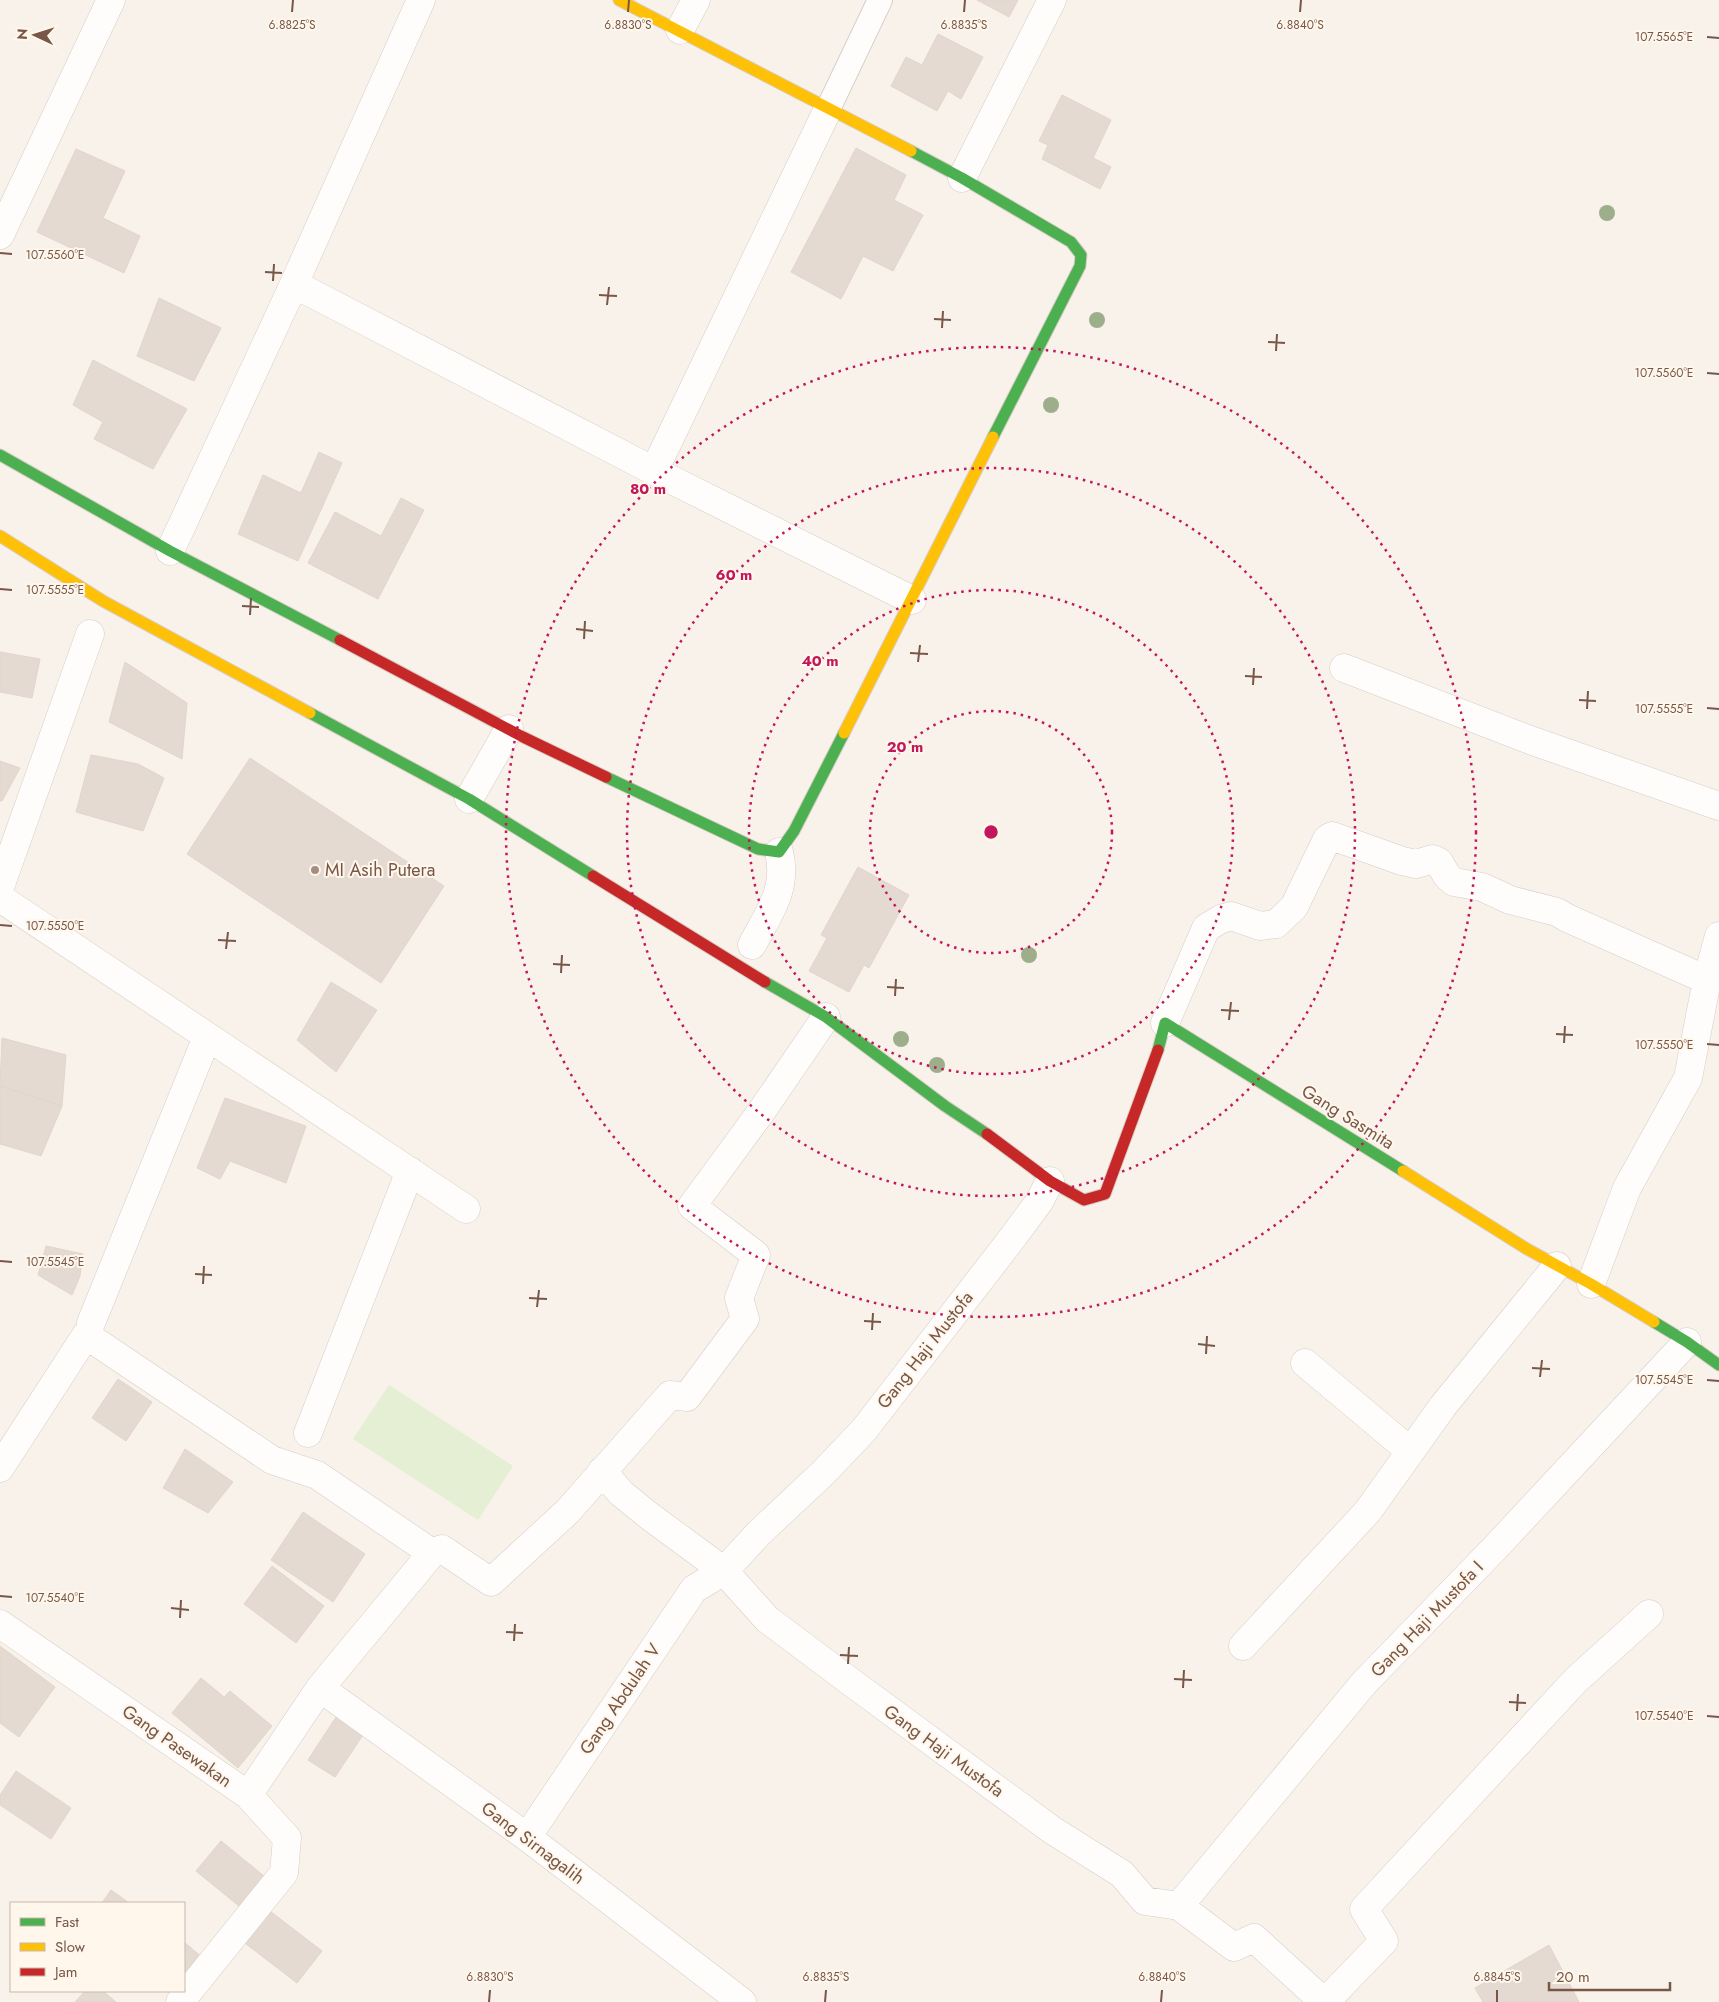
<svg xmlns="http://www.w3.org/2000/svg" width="1719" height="2002" viewBox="0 0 1719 2002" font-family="Jost,sans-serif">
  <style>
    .green { fill: #e4efd3 }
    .building { fill: #e5dad1; stroke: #e1d5cc }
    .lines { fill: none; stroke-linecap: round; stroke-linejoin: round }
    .lane-casing { stroke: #d6cdc6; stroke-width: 26 }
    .street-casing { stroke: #d6cdc6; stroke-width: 29 }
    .fast-casing { stroke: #d7cdc6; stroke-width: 13 }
    .slow-casing { stroke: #d7cdc6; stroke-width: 13 }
    .jam-casing { stroke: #d7cdc6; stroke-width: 13 }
    .lane { stroke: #fefdfc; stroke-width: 24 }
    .street { stroke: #fefdfc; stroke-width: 28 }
    .fast { stroke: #4caf50; stroke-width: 11 }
    .slow { stroke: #ffc107; stroke-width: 11 }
    .jam { stroke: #c62828; stroke-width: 11 }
    .tree { fill: #9caf8a }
    .ticks { fill: none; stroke: #785748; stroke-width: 2 }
    .ring { fill: none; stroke: #c2185b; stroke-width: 2.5; stroke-dasharray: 2.5 5 }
    .poi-dot { fill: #a58d81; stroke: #fff7ec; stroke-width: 2 }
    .labels { text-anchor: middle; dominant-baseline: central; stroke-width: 4; stroke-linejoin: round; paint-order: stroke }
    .poi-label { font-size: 18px; fill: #785748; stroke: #fff7ec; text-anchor: start }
    .street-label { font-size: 18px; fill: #785748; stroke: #fff7ec }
    .ticks-label { font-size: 12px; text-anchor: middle; fill: #785748; stroke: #fff7ec; stroke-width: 4; stroke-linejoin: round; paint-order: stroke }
    .centre { fill: #c2185b; stroke: #fff7ec; stroke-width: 2.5 }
    .ring-label { font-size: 15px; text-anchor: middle; font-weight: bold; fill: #c2185b; stroke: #fff7ec; stroke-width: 4; stroke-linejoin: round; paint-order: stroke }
  </style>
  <rect width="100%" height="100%" fill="#f8f2ea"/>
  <path class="green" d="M389 1385 513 1466 478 1520 353 1439Z"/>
  <path class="building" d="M977 0H1018L1009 17Z
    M938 34 983 57 961 99 948 91 937 111 891 86 906 57 922 65Z
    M1062 95 1111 120 1093 158 1111 167 1100 189 1042 159 1048 145 1039 141Z
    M856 148 906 175 894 200 923 215 893 271 863 256 841 299 791 272Z
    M76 149 125 171 103 218 140 236 124 273 37 232Z
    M159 298 221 328 194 381 137 356Z
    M93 360 187 409 153 469 94 439 103 422 73 405Z
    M319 452 342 463 298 561 238 534 263 475 301 493Z
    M401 498 424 510 378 599 308 563 335 512 381 536Z
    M0 652 40 659 32 698 0 692Z
    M125 662 187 703 182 759 109 722Z
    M91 755 138 764 164 778 143 831 76 812Z
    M250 758 444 886 381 983 187 854Z
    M0 761 20 768 2 801H0Z
    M858 867 909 895 869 968 864 965 849 992 809 971 827 938 821 935Z
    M331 982 377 1010 336 1072 297 1040Z
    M2 1038 66 1055 62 1106 0 1086Z
    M0 1086 62 1106 41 1156 0 1144Z
    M225 1098 306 1126 286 1183 230 1161 220 1179 197 1168Z
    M46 1246 83 1254 80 1276 72 1295 38 1275Z
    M118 1379 152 1402 126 1441 92 1418Z
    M185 1449 233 1482 208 1513 163 1488Z
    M303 1512 365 1554 333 1602 271 1560Z
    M272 1566 324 1606 296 1643 244 1604Z
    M0 1646 55 1687 19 1737 0 1723Z
    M201 1678 224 1697 230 1691 272 1726 238 1768 172 1713Z
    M340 1711 367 1729 335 1777 308 1760Z
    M16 1771 71 1808 51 1839 0 1805V1795Z
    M221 1841 264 1876 239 1906 196 1871Z
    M111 1890 129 1903H102Z
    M262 1905 322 1951 297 1983 237 1937Z
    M184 1942 203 1958 184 1983Z
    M1549 1945 1579 2002H1483L1475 1988Z
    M85 1991H103L116 2002H75Z"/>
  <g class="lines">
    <defs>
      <path id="lane" d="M828 109 880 0"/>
      <path id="street" d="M680 30 696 0
        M962 178 1052 0
        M0 235 111 0
        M294 284 654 471 912 600
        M654 471 828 109
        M170 551 294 284 421 0
        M1344 668 1530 740 1719 806
        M469 799 509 729
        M0 887 90 634
        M0 898 466 1209
        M752 945C769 913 788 889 779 852
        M1165 1023 1206 928 1221 919 1231 916 1260 926 1276 924 1294 907 1327 839 1332 836 1402 861 1416 864 1433 859 1439 862 1447 876 1454 882 1482 887 1510 900 1557 912 1567 918 1707 980
        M1591 1284 1627 1188 1688 1078 1707 980 1719 936
        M91 1323 207 1037
        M1305 1363 1410 1451
        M308 1433 410 1171
        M0 1468 86 1335 272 1460 317 1475 432 1553
        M602 1471 621 1493 648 1515 724 1571 767 1619 851 1682 1052 1830 1122 1874 1145 1901 1179 1906 1234 1947 1254 1938 1324 2002
        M0 1624 248 1795 287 1838 284 1873 180 2002
        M1243 1646 1368 1511 1443 1406 1557 1266
        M320 1688 527 1837 742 2002
        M248 1795 320 1688 432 1553 442 1549 491 1582 568 1511 670 1395 687 1397 745 1319 739 1298 756 1255 692 1206 761 1112 826 1017
        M527 1837 694 1589 724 1571 759 1533 823 1473 864 1430 1010 1241 1039 1202 1050 1181
        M1179 1906 1364 1683 1494 1549 1687 1342
        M1325 2002 1384 1941 1364 1909 1576 1680 1649 1614"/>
      <path id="fast" d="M911 151 962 178 1071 242 1081 255 1080 266 993 437
        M0 455 170 551 340 640
        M310 713 469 799 593 876
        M606 777 758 849 779 852 794 831 844 733
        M765 982 826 1017 945 1106 987 1134
        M1158 1050 1165 1023 1403 1171
        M1654 1322 1687 1342 1719 1365"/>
      <path id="slow" d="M619 0 911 151
        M0 536 103 601 310 713
        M844 733 993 437
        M1403 1171 1527 1249 1591 1284 1654 1322"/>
      <path id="jam" d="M340 640 523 737 606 777
        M593 876 765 982
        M987 1134 1050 1181 1084 1200 1105 1194 1158 1050"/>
    </defs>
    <use href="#lane" class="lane-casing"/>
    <use href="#street" class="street-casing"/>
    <use href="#fast" class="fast-casing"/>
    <use href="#slow" class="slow-casing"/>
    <use href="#jam" class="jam-casing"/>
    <use href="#lane" class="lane"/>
    <use href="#street" class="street"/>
    <use href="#fast" class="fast"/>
    <use href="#slow" class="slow"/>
    <use href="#jam" class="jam"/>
  </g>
  <g class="tree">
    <circle cx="1607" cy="213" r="8"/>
    <circle cx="1097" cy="320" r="8"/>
    <circle cx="1051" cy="405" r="8"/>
    <circle cx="1029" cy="955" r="8"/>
    <circle cx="901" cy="1039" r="8"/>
    <circle cx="937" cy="1065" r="8"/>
  </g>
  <path class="ticks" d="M292 12 293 0M628 12 629 0M964 12 965 0M1300 12 1301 0M1707 37 1719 38M0 253 12 254M265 272 282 273M273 281 274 264M599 295 617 296M607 305 609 287M934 319 951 320M942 328 943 311M1268 342 1285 343M1276 351 1277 334M1707 373 1719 374M0 589 12 590M242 606 259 607M250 615 251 598M576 629 593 631M584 639 585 621M910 653 928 654M918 662 920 645M1245 676 1262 677M1253 685 1254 668M1579 700 1596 701M1707 708 1719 709M1587 709 1588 691M0 925 12 926M218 940 236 941M226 949 228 932M553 964 570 965M561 973 562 955M887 987 904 988M895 996 896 979M1221 1010 1239 1011M1229 1020 1231 1002M1556 1034 1573 1035M1564 1043 1565 1026M1707 1044 1719 1045M0 1261 12 1262M195 1274 212 1275M203 1284 204 1266M529 1298 547 1299M537 1307 539 1290M864 1321 881 1322M872 1330 873 1313M1198 1344 1215 1346M1206 1354 1207 1336M1532 1368 1550 1369M1540 1377 1542 1360M1707 1380 1719 1381M0 1596 12 1597M171 1608 189 1610M180 1618 181 1600M506 1632 523 1633M514 1641 515 1624M840 1655 858 1656M848 1664 849 1647M1174 1679 1192 1680M1183 1688 1184 1670M1509 1702 1526 1703M1517 1711 1518 1694M1707 1716 1719 1717M489 2002 490 1990M825 2002 826 1990M1161 2002 1162 1990M1497 2002V1990"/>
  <g class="ring">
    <circle cx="991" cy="832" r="121"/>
    <circle cx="991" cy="832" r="242"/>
    <circle cx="991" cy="832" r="364"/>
    <circle cx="991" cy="832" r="485"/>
  </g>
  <circle class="poi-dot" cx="315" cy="870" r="5"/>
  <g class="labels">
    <g class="poi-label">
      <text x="325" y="870">MI Asih Putera</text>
    </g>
    <g class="street-label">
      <text transform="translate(1348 1117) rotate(32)">Gang Sasmita</text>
      <text transform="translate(925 1350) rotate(-52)">Gang Haji Mustofa</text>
      <text transform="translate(1427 1619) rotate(-46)">Gang Haji Mustofa I</text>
      <text transform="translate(620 1699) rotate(-56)">Gang Abdulah V</text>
      <text transform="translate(177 1746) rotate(35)">Gang Pasewakan</text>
      <text transform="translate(944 1751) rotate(36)">Gang Haji Mustofa</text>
      <text transform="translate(533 1843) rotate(37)">Gang Sirnagalih</text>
    </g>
  </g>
  <g class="ticks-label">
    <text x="292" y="29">6.8825°S</text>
    <text x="628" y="29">6.8830°S</text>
    <text x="964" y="29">6.8835°S</text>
    <text x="1300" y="29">6.8840°S</text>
    <text x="1664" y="41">107.5565°E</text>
    <text x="55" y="259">107.5560°E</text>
    <text x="1664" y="377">107.5560°E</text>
    <text x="55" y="594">107.5555°E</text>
    <text x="1664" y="713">107.5555°E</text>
    <text x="55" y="930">107.5550°E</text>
    <text x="1664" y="1049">107.5550°E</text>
    <text x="55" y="1266">107.5545°E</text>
    <text x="1664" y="1384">107.5545°E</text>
    <text x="55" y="1602">107.5540°E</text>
    <text x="1664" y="1720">107.5540°E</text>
    <text x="490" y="1981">6.8830°S</text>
    <text x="826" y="1981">6.8835°S</text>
    <text x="1162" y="1981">6.8840°S</text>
    <text x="1497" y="1981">6.8845°S</text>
  </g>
  <circle cx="991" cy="832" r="8" class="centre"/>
  <g class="ring-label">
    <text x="648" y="494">80 m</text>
    <text x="734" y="580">60 m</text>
    <text x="820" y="666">40 m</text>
    <text x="905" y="752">20 m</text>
  </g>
  <rect x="10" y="1902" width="175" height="90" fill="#fff7ec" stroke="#c9b7aa"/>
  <rect x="20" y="1918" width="25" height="8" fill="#4caf50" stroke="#c9b7aa"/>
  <text x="55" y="1927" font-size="15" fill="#785748">Fast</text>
  <rect x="20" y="1943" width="25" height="8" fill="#ffc107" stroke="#c9b7aa"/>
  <text x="55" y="1952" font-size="15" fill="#785748">Slow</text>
  <rect x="20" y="1968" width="25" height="8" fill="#c62828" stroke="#c9b7aa"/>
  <text x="55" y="1977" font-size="15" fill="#785748">Jam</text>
  <g transform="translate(35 35) rotate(274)" stroke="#fff7ec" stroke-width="4" paint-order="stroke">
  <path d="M0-4L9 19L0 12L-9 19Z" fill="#785748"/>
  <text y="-8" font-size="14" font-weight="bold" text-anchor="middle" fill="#785748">N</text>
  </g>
  <path d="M1549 1982v8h121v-8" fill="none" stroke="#785748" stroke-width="2.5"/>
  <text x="1556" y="1982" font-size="15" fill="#785748" stroke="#fff7ec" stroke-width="4" paint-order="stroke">20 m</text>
</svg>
